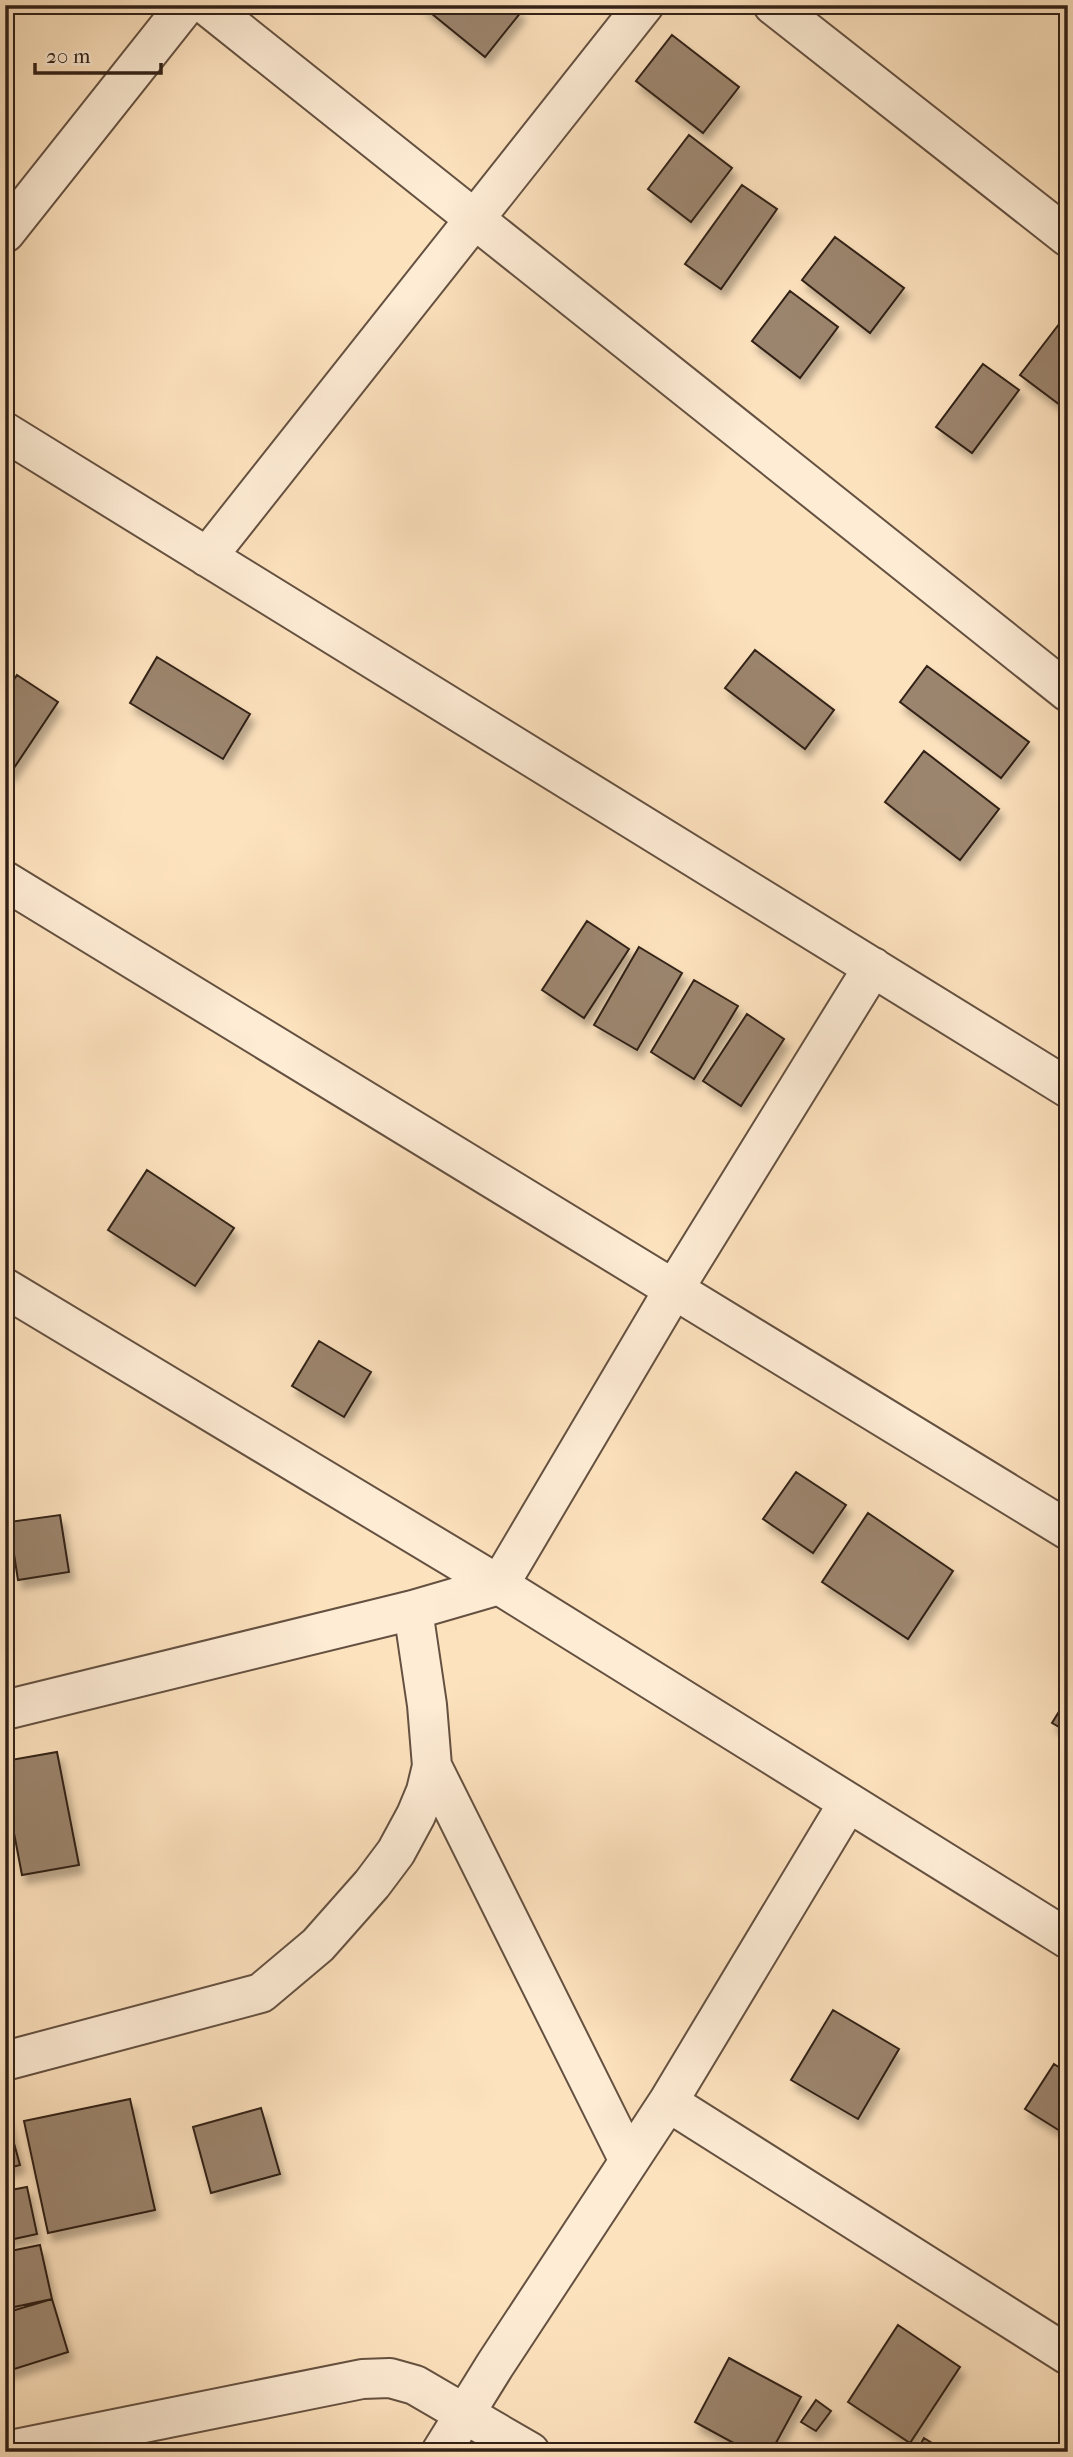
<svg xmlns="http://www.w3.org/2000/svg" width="1073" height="2457" viewBox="0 0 1073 2457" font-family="'IM FELL French Canon',serif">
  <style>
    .building { fill: #9c856e; stroke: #322117; stroke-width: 2; filter: url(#shadow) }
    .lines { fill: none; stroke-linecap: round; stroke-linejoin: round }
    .street-casing { stroke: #655141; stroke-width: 42 }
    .street { stroke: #feecd5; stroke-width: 38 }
  </style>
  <defs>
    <filter id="shadow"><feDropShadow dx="4.5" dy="8" stdDeviation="3.5" flood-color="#0004"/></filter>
  </defs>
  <rect width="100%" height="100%" fill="#fde2be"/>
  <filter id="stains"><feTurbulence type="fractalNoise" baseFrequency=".00286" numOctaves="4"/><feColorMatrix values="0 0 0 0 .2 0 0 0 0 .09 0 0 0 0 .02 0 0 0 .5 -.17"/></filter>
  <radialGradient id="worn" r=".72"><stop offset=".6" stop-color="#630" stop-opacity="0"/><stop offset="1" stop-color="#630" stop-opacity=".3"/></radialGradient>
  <path class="building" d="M421 5H513L521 12 485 57Z
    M672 35 739 87 703 133 636 81Z
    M689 135 732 168 691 222 648 189Z
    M742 185 777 209 721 289 685 264Z
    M835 237 904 288 870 333 802 280Z
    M790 291 838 327 800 378 752 341Z
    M1063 319 1068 322V411L1020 375Z
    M983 364 1019 390 972 453 936 427Z
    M755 650 834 710 805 749 725 688Z
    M157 657 250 714 223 759 130 703Z
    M927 666 1029 742 1001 778 900 702Z
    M17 675 58 702 10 774 5 771V693Z
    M924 751 999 809 960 860 885 802Z
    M587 921 629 949 584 1018 542 990Z
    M639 947 682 973 637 1050 594 1025Z
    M694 980 738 1006 694 1079 651 1052Z
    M747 1014 784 1039 741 1106 703 1081Z
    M147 1170 234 1228 195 1286 108 1230Z
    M319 1341 371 1372 344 1417 292 1386Z
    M796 1472 846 1505 813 1553 763 1519Z
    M868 1513 953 1571 908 1639 822 1582Z
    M60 1515 69 1572 18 1580 9 1522Z
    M1068 1697V1732L1052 1723Z
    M57 1752 79 1865 22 1875 5 1786V1761Z
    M833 2010 899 2049 858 2119 791 2080Z
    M1054 2064 1068 2073V2136L1025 2109Z
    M130 2099 155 2210 48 2233 24 2121Z
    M261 2108 280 2174 211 2193 193 2127Z
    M7 2118 20 2165 5 2169V2119Z
    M27 2187 37 2234 5 2241V2191Z
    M40 2245 52 2299 5 2309V2252Z
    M52 2299 68 2352 5 2372V2313Z
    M898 2325 960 2367 910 2443 848 2402Z
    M729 2358 801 2397 771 2452H750L695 2422Z
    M816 2400 831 2411 816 2431 801 2422Z
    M924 2438 945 2451 944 2452H916Z"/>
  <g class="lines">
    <defs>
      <path id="street" d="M206 5 1068 692
        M773 5 1068 237
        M5 233 186 5
        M5 432 1068 1088
        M207 557 644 5
        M5 881 1068 1530
        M5 1288 499 1585 1068 1939
        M5 1710 413 1610 499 1585 674 1289 873 967
        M432 1766 629 2161
        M5 2061 261 1993 318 1945 372 1884 396 1852 416 1815 426 1791 432 1766 427 1705 413 1610
        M668 2102 1068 2355
        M5 2451 362 2379 390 2378 415 2385 530 2452
        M441 2452 495 2365 668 2102 848 1803"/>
    </defs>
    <use href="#street" class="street-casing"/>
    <use href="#street" class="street"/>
  </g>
  <rect width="1073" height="2457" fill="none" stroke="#fde2be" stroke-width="28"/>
  <rect x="7" y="7" width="1059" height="2443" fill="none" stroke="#322117" stroke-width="3.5"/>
  <rect x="14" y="14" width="1045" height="2429" fill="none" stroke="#322117" stroke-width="2"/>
  <path d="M35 63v10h126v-10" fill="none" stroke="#322117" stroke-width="3.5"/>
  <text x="46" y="63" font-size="21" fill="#322117" stroke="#feecd5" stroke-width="5" paint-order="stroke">20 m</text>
  <rect width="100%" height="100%" filter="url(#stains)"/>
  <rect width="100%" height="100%" fill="url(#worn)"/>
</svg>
